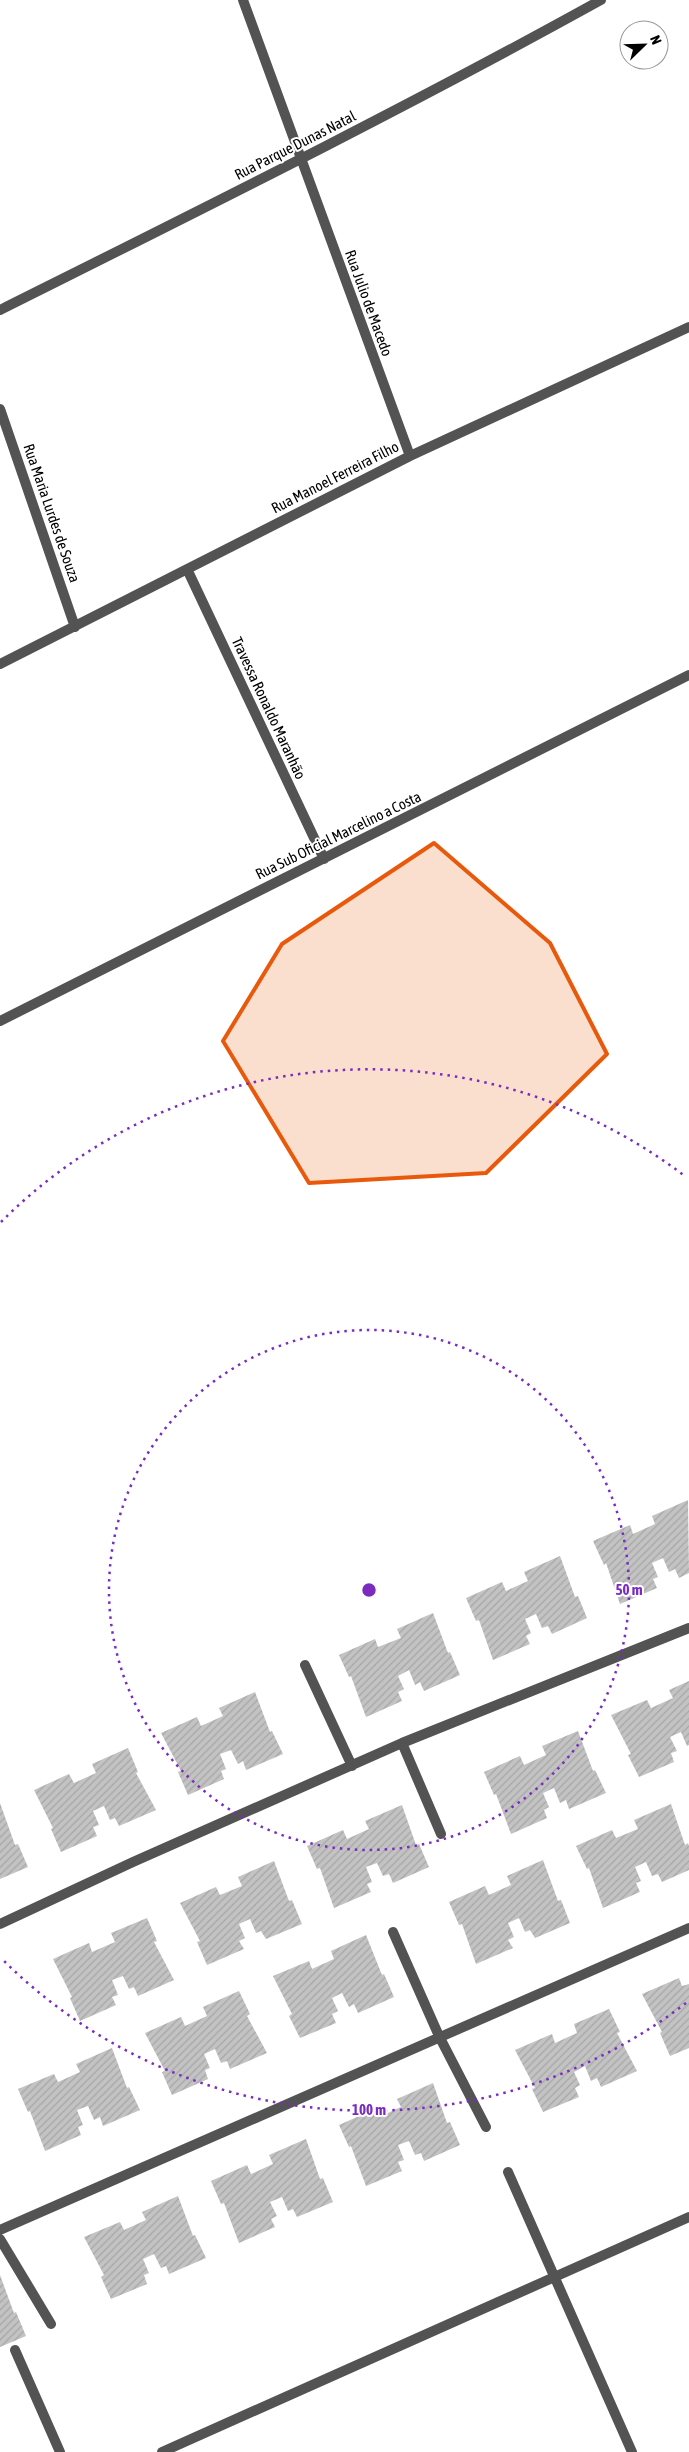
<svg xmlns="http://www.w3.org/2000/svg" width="689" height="2452" viewBox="0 0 689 2452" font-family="'Asap Condensed',sans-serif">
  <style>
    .building { fill: url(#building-hatch) }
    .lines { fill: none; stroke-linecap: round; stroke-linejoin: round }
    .street { stroke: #535353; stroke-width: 10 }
    .marked { fill: #e8590c; fill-opacity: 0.2; stroke: #e8590c; stroke-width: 4; stroke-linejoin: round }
    .ring { fill: none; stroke: #7b2cbf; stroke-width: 2.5; stroke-dasharray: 2.5 5 }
    .labels { text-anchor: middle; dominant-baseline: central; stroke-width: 4; stroke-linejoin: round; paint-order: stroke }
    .street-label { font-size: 15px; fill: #000; stroke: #fff }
    .centre { fill: #7b2cbf; stroke: #fff; stroke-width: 2.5 }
    .ring-label { font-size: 15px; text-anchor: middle; font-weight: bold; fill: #7b2cbf; stroke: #fff; stroke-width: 4; stroke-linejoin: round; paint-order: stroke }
  </style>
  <defs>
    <pattern id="building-hatch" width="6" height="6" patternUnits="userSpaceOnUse" patternTransform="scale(1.25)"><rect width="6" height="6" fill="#c3c3c3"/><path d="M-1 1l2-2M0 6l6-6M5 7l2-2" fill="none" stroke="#a6a6a6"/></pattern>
  </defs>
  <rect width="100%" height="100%" fill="#fff"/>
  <path class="building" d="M688 1500 689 1573 679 1578 675 1569 669 1572 663 1558 652 1563 658 1577 653 1579 657 1588 620 1604 606 1563 604 1565 593 1541 630 1525 633 1534 655 1524 652 1516Z
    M560 1556 575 1597 578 1596 587 1618 552 1634 548 1626 542 1628 536 1614 525 1619 531 1633 526 1636 530 1644 493 1660 479 1620 476 1621 466 1598 502 1582 506 1591 528 1581 524 1572Z
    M433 1613 448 1653 450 1652 460 1675 424 1691 420 1682 415 1685 409 1670 398 1676 404 1689 398 1692 402 1701 366 1717 351 1676 349 1677 339 1655 375 1639 378 1647 401 1638 397 1629Z
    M689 1681V1745L687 1746 681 1732 670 1737 677 1751 671 1753 674 1762 639 1777 628 1755 631 1754 611 1715 647 1700 651 1708 673 1698 669 1690Z
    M255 1692 270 1732 272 1731 283 1754 246 1770 243 1761 238 1764 231 1750 220 1754 226 1769 221 1771 224 1779 188 1795 178 1772 181 1771 161 1733 197 1717 201 1726 223 1716 219 1708Z
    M578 1731 593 1771 595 1770 606 1793 569 1809 566 1800 560 1803 554 1788 543 1793 549 1807 544 1810 547 1818 511 1834 496 1794 494 1795 484 1772 520 1756 524 1765 546 1755 542 1746Z
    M128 1748 138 1772 136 1773 156 1810 119 1826 115 1818 110 1820 104 1806 93 1811 99 1825 93 1827 97 1836 61 1852 51 1829 53 1828 34 1790 69 1774 74 1783 96 1773 92 1764Z
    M0 1803 15 1845 18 1844 28 1867 0 1879Z
    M671 1804 685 1845 688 1843 689 1846V1870L662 1882 658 1874 652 1876 646 1862 635 1867 641 1881 636 1883 640 1892 603 1908 589 1868 587 1869 576 1846 612 1830 616 1838 638 1829 634 1820Z
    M402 1805 416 1845 419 1844 429 1867 393 1883 389 1874 383 1876 377 1863 366 1867 372 1882 367 1884 371 1892 334 1908 320 1868 317 1869 307 1846 343 1830 347 1839 369 1829 365 1821Z
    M543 1860 558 1901 561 1900 570 1923 535 1938 530 1930 525 1932 519 1918 508 1923 514 1937 508 1940 513 1948 476 1964 462 1924 459 1925 449 1902 485 1886 489 1895 511 1885 507 1876Z
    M274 1861 289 1901 292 1900 302 1924 266 1939 261 1931 256 1933 250 1919 239 1924 245 1938 239 1941 244 1949 207 1965 197 1942 200 1941 180 1903 216 1887 220 1895 242 1886 238 1877Z
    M147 1918 157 1941 154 1942 174 1980 138 1996 134 1987 129 1989 123 1976 112 1980 118 1995 112 1997 116 2005 80 2021 70 1998 72 1997 53 1959 89 1943 92 1952 115 1942 111 1933Z
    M366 1935 382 1975 384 1974 394 1997 358 2013 354 2004 349 2007 342 1993 332 1998 338 2011 332 2014 336 2023 300 2038 289 2016 292 2014 273 1976 309 1961 312 1969 334 1959 331 1951Z
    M679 1978 682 1986 689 1984V2048L670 2056 660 2033 662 2032 642 1994Z
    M239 1991 250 2014 247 2016 267 2053 230 2069 227 2061 221 2063 215 2049 204 2054 210 2068 205 2070 208 2079 172 2095 162 2072 165 2071 145 2033 181 2017 185 2026 207 2016 203 2007Z
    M609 2009 620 2032 617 2033 637 2071 601 2087 597 2078 591 2081 585 2066 574 2072 580 2085 575 2088 579 2097 543 2112 532 2089 535 2088 515 2050 552 2034 555 2043 577 2033 574 2024Z
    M112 2048 127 2088 129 2087 140 2110 103 2126 100 2117 94 2120 88 2106 77 2110 83 2125 78 2127 81 2135 45 2151 30 2111 28 2112 18 2089 54 2074 58 2082 80 2072 76 2064Z
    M433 2083 447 2123 450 2122 460 2145 424 2161 421 2153 415 2155 409 2141 398 2145 404 2160 398 2162 402 2171 366 2186 351 2146 349 2147 339 2125 375 2109 379 2117 401 2107 397 2099Z
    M306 2139 320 2179 323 2178 333 2202 297 2217 293 2209 288 2211 282 2197 270 2202 277 2216 271 2219 275 2227 239 2243 224 2203 221 2204 211 2181 247 2165 251 2174 273 2164 269 2155Z
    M178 2196 193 2236 195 2235 206 2258 169 2274 166 2266 161 2268 154 2254 143 2259 149 2273 144 2275 147 2284 111 2299 101 2277 104 2275 84 2237 120 2222 124 2230 146 2220 142 2212Z
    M0 2275 14 2313 16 2312 26 2336 0 2347Z"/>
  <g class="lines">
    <path class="street" d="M243 0 410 456
      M0 310C202 209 404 109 601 0
      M0 409 75 627
      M187 569 324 859
      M0 664 410 456 689 327
      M0 1021 689 675
      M305 1665 352 1766
      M402 1743 441 1834
      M0 1924 133 1862 402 1743 689 1628
      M393 1932 439 2036 486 2127
      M508 2172 632 2452
      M0 2230 689 1928
      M0 2239 51 2324
      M15 2350 60 2452
      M162 2452 689 2217"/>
  </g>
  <path class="marked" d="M434 843 550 943 607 1054 486 1173 309 1183 223 1041 282 944Z"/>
  <g class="ring">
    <circle cx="369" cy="1590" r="260"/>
    <path d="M686 2003A520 520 0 0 1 1 1958M1 1222A520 520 0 0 1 686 1177"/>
  </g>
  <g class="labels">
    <g class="street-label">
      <text transform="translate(295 145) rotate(-27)">Rua Parque Dunas Natal</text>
      <text transform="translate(369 303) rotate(70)">Rua Julio de Macedo</text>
      <text transform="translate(335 477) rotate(-27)">Rua Manoel Ferreira Filho</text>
      <text transform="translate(52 513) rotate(71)">Rua Maria Lurdes de Souza</text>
      <text transform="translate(269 708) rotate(65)">Travessa Ronaldo Maranhão</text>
      <text transform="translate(338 835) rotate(-26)">Rua Sub Oficial Marcelino a Costa</text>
    </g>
  </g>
  <circle cx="369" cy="1590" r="8" class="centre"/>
  <g class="ring-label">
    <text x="629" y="1595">50 m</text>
    <text x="369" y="2115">100 m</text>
  </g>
  <g transform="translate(644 45) rotate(67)"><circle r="24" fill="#ffffff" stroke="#999999"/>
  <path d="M0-4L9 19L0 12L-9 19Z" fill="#000000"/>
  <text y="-8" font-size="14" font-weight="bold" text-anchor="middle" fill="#000000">N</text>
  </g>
</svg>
